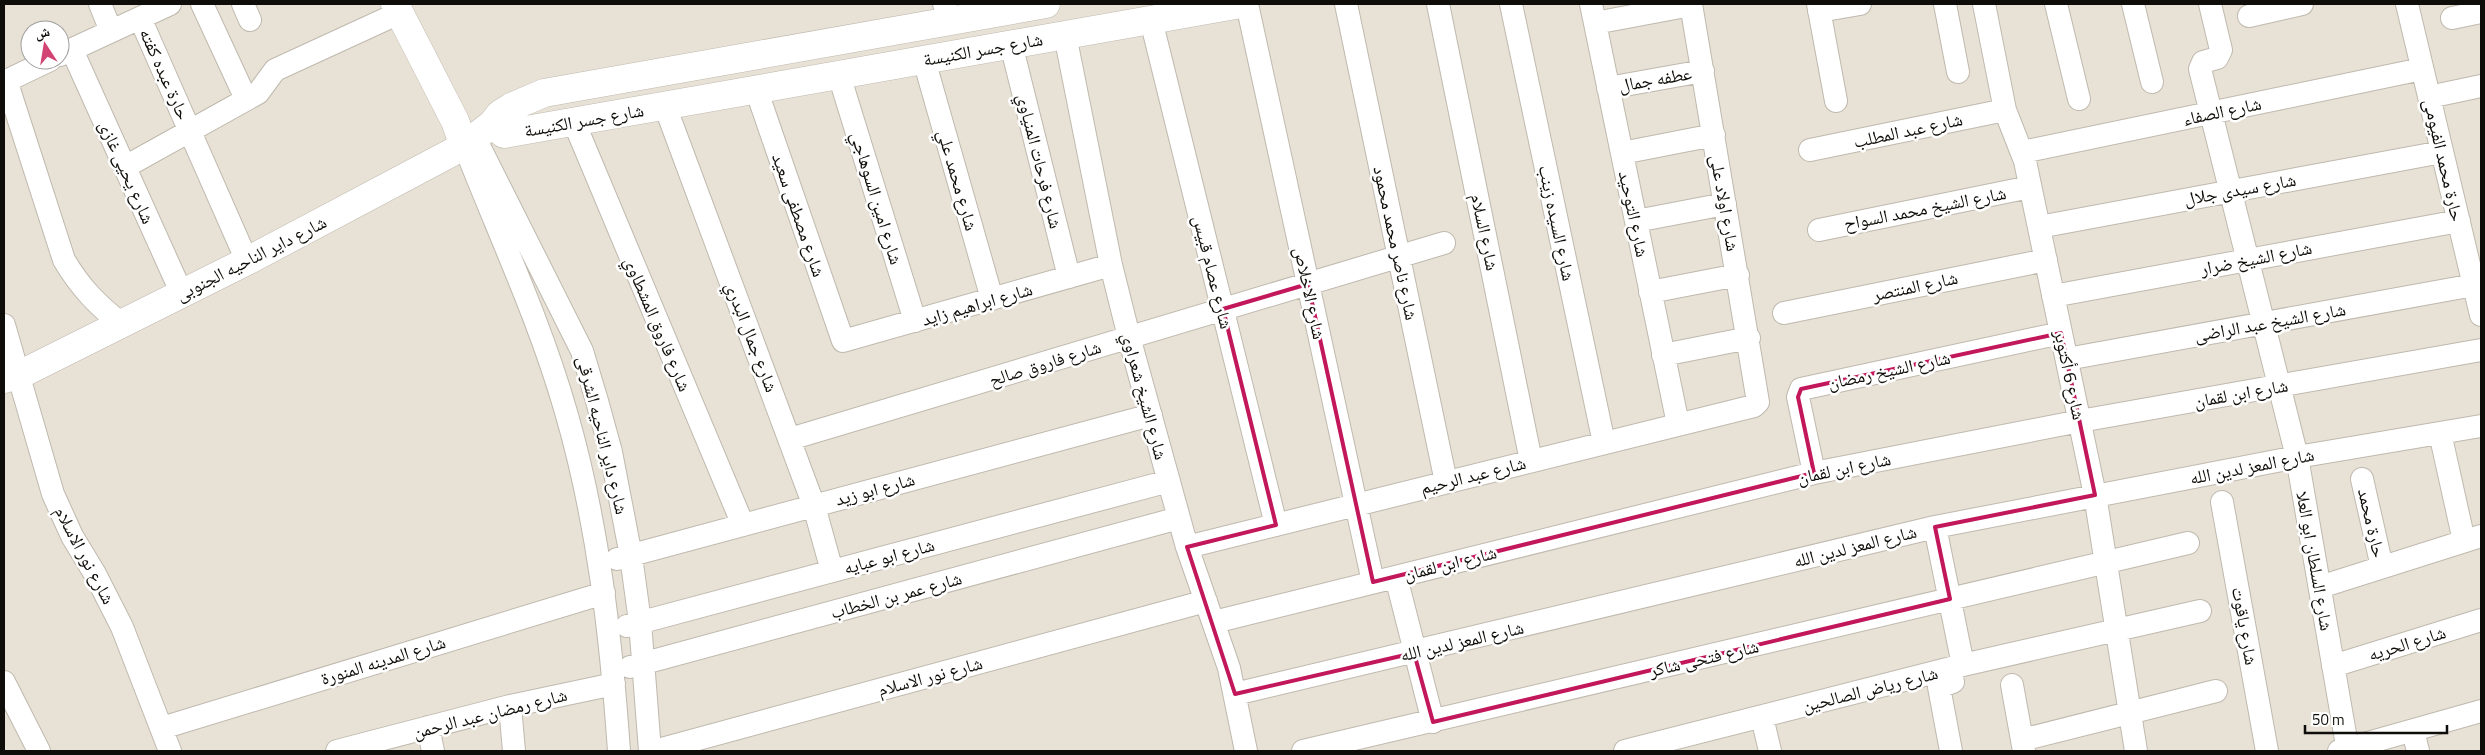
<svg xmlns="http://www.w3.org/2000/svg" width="2485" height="755" viewBox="0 0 2485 755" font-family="'Titillium Web','Noto Naskh Arabic',sans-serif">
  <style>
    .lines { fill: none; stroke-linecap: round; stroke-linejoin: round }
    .street-casing { stroke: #bfb9ae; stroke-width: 24 }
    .secondary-casing { stroke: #bfb9ae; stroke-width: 29 }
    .street { stroke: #fff; stroke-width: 22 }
    .secondary { stroke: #fff; stroke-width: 28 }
    .marked { fill: none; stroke: #c2185b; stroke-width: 4; stroke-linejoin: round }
    .labels { text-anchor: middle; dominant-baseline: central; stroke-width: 5; stroke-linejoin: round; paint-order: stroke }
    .street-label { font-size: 18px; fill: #0f0d09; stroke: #fff }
  </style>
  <rect width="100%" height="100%" fill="#e8e1d6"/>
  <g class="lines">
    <defs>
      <path id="street" d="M100 4 111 31
        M202 4 246 99
        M243 4 250 20
        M944 4 951 20
        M1247 4 1373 582
        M1346 4 1446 482
        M1438 4 1531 461
        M1511 4 1604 443
        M1591 4 1678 424
        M1818 4 1836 101
        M1945 4 1958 72
        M1984 4 2005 110 2025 161 2095 495 2136 751
        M2056 4 2079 99
        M2133 4 2152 82
        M2210 4 2221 50 2217 58 2203 62 2200 69 2297 457 2348 751
        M2407 4 2481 315
        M1819 11 1860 4
        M2249 16 2302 4
        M140 18 247 261
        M2452 18 2481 12
        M1151 20 1276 525
        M1595 23 1691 5
        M1065 35 1111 265 1129 337 1187 547 1229 668 1246 751
        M1011 44 1069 277
        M72 50 182 294
        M60 55 170 4
        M924 60 992 299
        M839 75 915 321
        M6 80 64 260C80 287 97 305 122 324
        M4 82 50 60
        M1608 88 1703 71
        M756 89 843 341 1111 265
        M2429 97 2481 86
        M665 106 814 506 832 571
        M574 122 743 525
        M475 138 582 351 597 401 611 452 631 556 640 622 650 751
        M465 147C499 234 540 321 566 412 598 522 611 637 619 751
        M1810 150 2005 110
        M2022 152 2422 69
        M1622 153 1714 135
        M125 167 258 93 275 70 399 13
        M1636 221 1725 204
        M2039 227 2442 152
        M1819 230 2030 187
        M1650 292 1738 275
        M2053 296 2459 221
        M1784 313 2046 260
        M4 325 53 494 72 536 95 574 122 627 170 751
        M1663 355 1749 338
        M2067 359 2474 285
        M2440 433 2464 541
        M790 439 1444 243
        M1814 473 1798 397 1801 389 2061 333
        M2362 479 2382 567
        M2222 502 2267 751
        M1935 527 1963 665
        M1187 547 1754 406 1758 402 1691 4
        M617 559 1151 415
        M1396 577 1433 722
        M2320 587 2481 536
        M1214 622 1814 473 2080 421 2481 350
        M627 626 1169 481
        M2333 666 2481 620
        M630 667 1179 518
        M1950 669 1953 682 1939 687 1951 751
        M4 682 39 751
        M2012 685 2024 751
        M1235 694 1935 527 2297 457 2481 426
        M510 706 514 751
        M1762 717 1770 751
        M428 727 433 751
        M162 728 604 593
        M2413 731 2418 751
        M2022 740 2216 691
        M337 751 510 706 614 684
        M654 751 1206 601
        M1303 751 2188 543
        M1625 751 1963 665 2200 611
        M2339 751 2481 711"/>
      <path id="secondary" d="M395 4 455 121 464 146
        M492 124 504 134 1241 4
        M4 379 19 375 247 261 464 146 492 124 500 114 511 107 544 93 1046 4"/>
    </defs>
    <use href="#street" class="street-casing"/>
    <use href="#secondary" class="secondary-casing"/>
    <use href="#street" class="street"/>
    <use href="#secondary" class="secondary"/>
  </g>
  <path class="marked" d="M1308 284 1373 582 1814 473 1798 397 1801 389 2061 333 2095 495 1935 527 1950 599 1433 722 1414 653 1235 694 1187 547 1276 525 1223 309Z"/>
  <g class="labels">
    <g class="street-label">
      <text transform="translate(983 49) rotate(-10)">شارع جسر الكنيسة</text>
      <text transform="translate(165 74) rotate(66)">حارة عبده كفته</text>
      <text transform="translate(1655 79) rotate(-10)">عطفه جمال</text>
      <text transform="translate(2222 111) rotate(-12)">شارع الصفاء</text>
      <text transform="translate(584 120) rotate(-10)">شارع جسر الكنيسة</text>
      <text transform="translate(1908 130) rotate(-12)">شارع عبد المطلب</text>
      <text transform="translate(2444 160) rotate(77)">حارة محمد الفيومى</text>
      <text transform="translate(1040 161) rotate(76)">شارع فرحات المنياوي</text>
      <text transform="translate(127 172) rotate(66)">شارع يحيى غازى</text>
      <text transform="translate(958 180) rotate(74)">شارع محمد علي</text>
      <text transform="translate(2240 189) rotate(-10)">شارع سيدى جلال</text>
      <text transform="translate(877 198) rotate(73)">شارع امين السوهاجي</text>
      <text transform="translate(1725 203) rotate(80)">شارع اولاد على</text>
      <text transform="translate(1925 208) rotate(-11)">شارع الشيخ محمد السواح</text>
      <text transform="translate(1634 214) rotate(78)">شارع التوحيد</text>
      <text transform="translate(799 215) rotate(71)">شارع مصطفى سعيد</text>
      <text transform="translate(1557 223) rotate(78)">شارع السيده زينب</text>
      <text transform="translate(1485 232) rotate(78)">شارع السلام</text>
      <text transform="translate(1396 243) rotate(78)">شارع ناصر محمد محمود</text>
      <text transform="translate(251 258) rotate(-27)">شارع داير الناحيه الجنوبى</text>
      <text transform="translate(2256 258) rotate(-11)">شارع الشيخ ضرار</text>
      <text transform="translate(1213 272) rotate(76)">شارع عصام قبيس</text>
      <text transform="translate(1915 286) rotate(-12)">شارع المنتصر</text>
      <text transform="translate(1310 293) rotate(78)">شارع الاخلاص</text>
      <text transform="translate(977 304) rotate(-16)">شارع ابراهيم زايد</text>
      <text transform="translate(2270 322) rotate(-10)">شارع الشيخ عبد الراضى</text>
      <text transform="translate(658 324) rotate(67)">شارع فاروق المشطاوي</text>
      <text transform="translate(752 337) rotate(69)">شارع جمال البدري</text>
      <text transform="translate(1045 363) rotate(-17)">شارع فاروق صالح</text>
      <text transform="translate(1889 370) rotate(-12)">شارع الشيخ رمضان</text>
      <text transform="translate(2070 375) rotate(78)">شارع 6 أكتوبر</text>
      <text transform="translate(2241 393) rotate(-10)">شارع ابن لقمان</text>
      <text transform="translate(1145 396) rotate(75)">شارع الشيخ شعراوي</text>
      <text transform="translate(603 435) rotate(76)">شارع داير الناحيه الشرقى</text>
      <text transform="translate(2252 466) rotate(-11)">شارع المعز لدين الله</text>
      <text transform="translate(1844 468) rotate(-12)">شارع ابن لقمان</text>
      <text transform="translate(1473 475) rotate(-14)">شارع عبد الرحيم</text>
      <text transform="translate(875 489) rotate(-15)">شارع ابو زيد</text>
      <text transform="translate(2372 523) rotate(77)">حارة محمد</text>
      <text transform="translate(1855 546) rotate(-14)">شارع المعز لدين الله</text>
      <text transform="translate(85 555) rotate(62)">شارع نور الاسلام</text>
      <text transform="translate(889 556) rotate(-15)">شارع ابو عبايه</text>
      <text transform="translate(2315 561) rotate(80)">شارع السلطان ابو العلا</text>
      <text transform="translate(1450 563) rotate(-14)">شارع ابن لقمان</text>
      <text transform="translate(896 595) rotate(-15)">شارع عمر بن الخطاب</text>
      <text transform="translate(2245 626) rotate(80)">شارع ياقوت</text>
      <text transform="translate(1462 641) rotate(-13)">شارع المعز لدين الله</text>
      <text transform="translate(2407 643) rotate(-17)">شارع الحريه</text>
      <text transform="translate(1704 658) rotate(-13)">شارع فتحى شاكر</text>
      <text transform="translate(383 660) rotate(-17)">شارع المدينه المنورة</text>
      <text transform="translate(930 676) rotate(-15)">شارع نور الاسلام</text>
      <text transform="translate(1870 689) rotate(-14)">شارع رياض الصالحين</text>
      <text transform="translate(490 713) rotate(-14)">شارع رمضان عبد الرحمن</text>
    </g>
  </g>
  <rect width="2485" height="755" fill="none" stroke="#0f0d09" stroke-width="10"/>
  <g transform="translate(45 45) rotate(348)"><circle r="24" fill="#ffffff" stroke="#9f9e9d"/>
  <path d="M0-4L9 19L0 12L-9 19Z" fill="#d14473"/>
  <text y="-8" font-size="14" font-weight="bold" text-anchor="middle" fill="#0f0d09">ش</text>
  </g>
  <path d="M2305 725v8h142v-8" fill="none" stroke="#0f0d09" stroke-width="2.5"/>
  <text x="2312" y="725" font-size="15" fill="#0f0d09" stroke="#ffffff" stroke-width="4" paint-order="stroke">50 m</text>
</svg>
